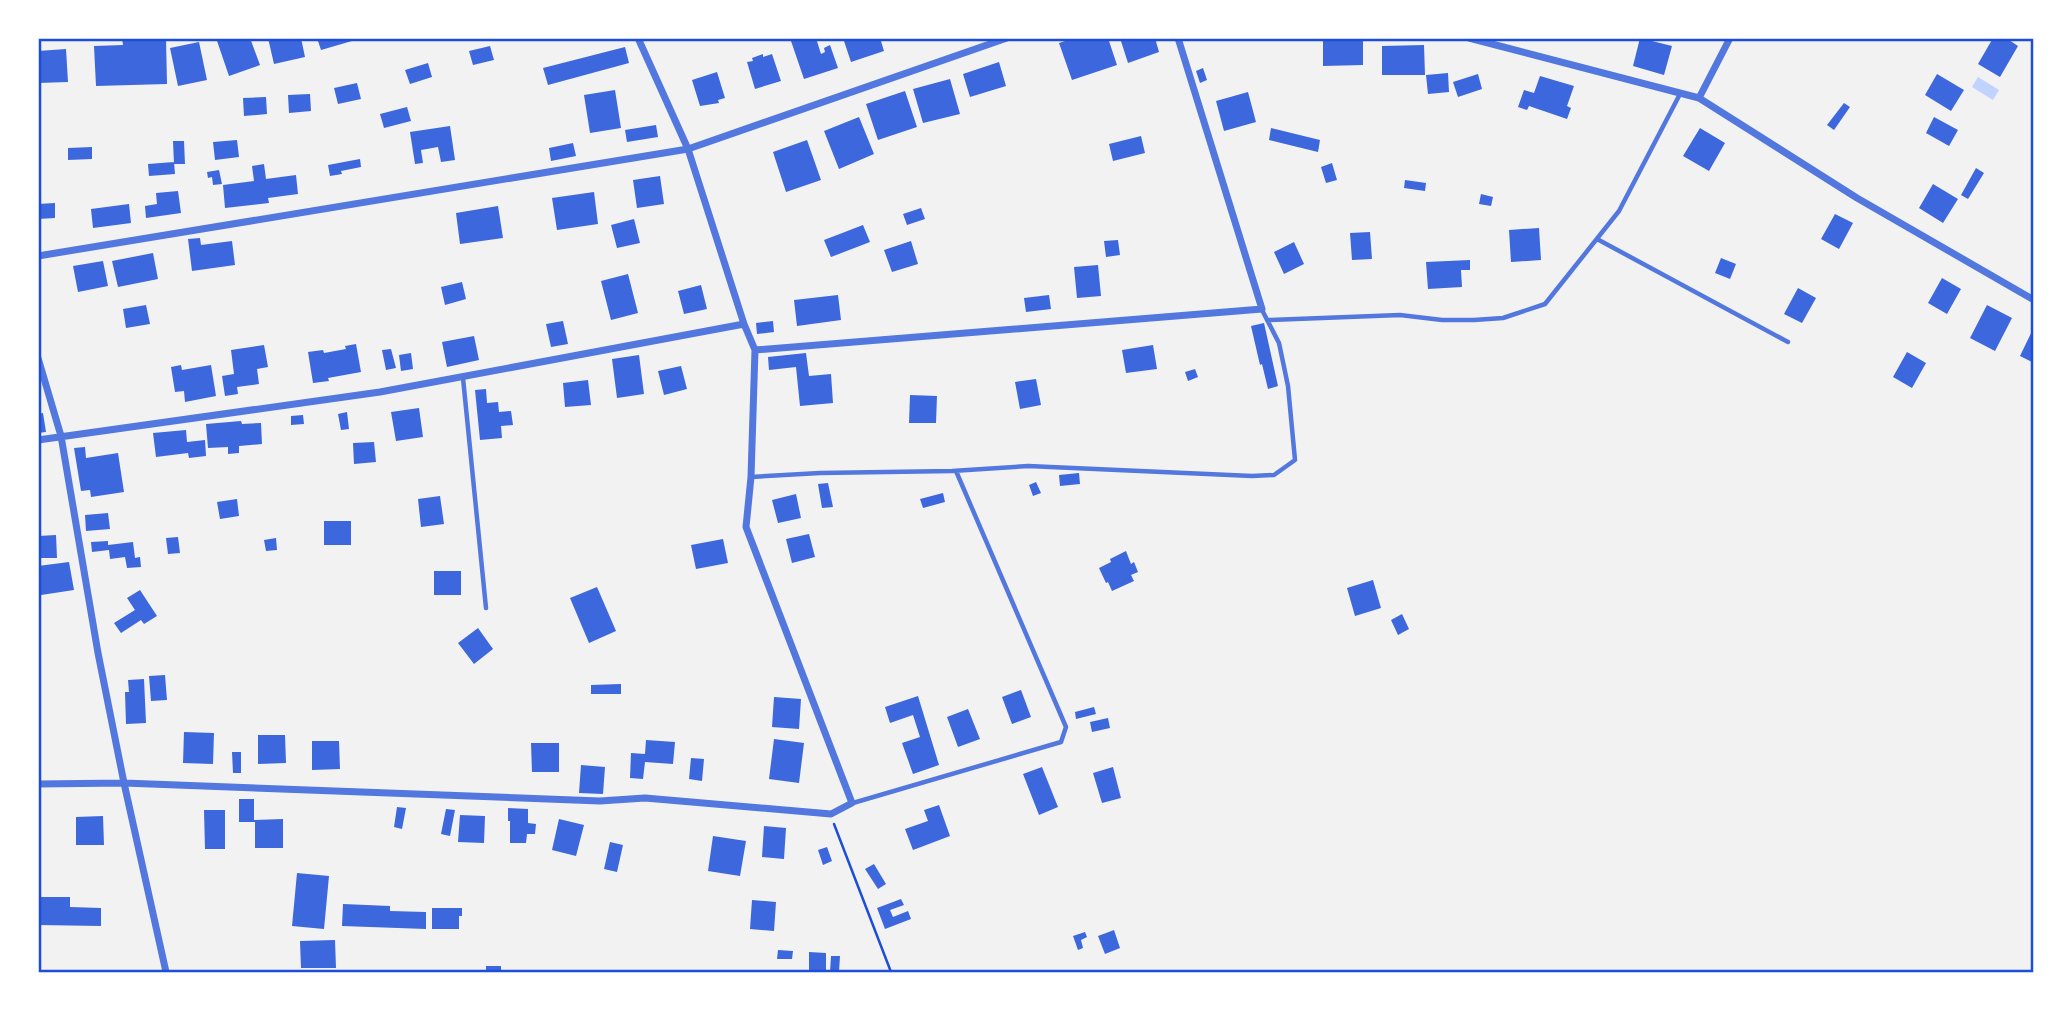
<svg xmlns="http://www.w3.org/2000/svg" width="2072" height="1011" viewBox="0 0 2072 1011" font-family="'Nunito Sans',sans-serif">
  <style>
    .water { fill: #bfd3fe }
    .building { fill: #3d67dc }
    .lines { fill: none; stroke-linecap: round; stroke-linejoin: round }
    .path { stroke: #1d4ed8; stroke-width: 2.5 }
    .service { stroke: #5277de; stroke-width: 4.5 }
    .minor { stroke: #5277de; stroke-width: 7 }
    .neatline { fill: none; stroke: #1d4ed8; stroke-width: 2.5 }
  </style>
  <rect width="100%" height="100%" fill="#f2f2f2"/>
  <path class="water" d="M1978 77 1999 90 1993 100 1972 87Z"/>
  <path class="building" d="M122 38H166L167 84 96 86 94 46 123 45Z
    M216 38H250L260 65 229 76Z
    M268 38H301L305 57 274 64Z
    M317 38H352V41L321 50Z
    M797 38H816L821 54 825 52 824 48 830 45 838 68 804 79 791 41Z
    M843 38H880L884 51 851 62Z
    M1074 38H1108L1117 65 1072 80 1059 43Z
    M1120 38H1155L1159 52 1128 63Z
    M1323 38H1363V65L1323 66Z
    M1640 38 1672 46 1664 75 1633 66Z
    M1993 38H2006L2018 46 2000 77 1978 64Z
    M199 42 207 80 178 86 170 48Z
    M1424 45 1425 75H1382V46Z
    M490 46 494 60 473 65 469 51Z
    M625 47 629 63 548 85 543 68Z
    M66 49 68 82 38 83V51Z
    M763 54V57L772 54 781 81 755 89 747 62 753 61 752 58Z
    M999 62 1006 86 970 97 963 74Z
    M428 63 432 77 410 84 405 70Z
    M1203 68 1207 80 1200 83 1196 71Z
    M717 72 725 98 718 100 719 103 700 106 692 80Z
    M1448 73 1449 92 1428 94 1426 75Z
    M1478 74 1482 89 1458 97 1453 82Z
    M1937 74 1964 90 1951 111 1925 95Z
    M1540 76 1574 86 1567 106 1571 108 1567 119 1529 106 1527 110 1518 107 1524 90 1534 93Z
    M950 79 960 114 923 123 913 89Z
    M357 83 361 99 338 104 334 88Z
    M615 90 621 128 590 133 584 95Z
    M905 91 917 127 878 140 866 104Z
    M1248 92 1256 122 1224 131 1216 101Z
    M310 94 311 111 289 113 288 95Z
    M266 97 267 114 244 116 243 98Z
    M1844 103 1850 107 1834 130 1827 125Z
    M407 107 411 121 384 128 380 114Z
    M859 117 874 154 839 169 824 131Z
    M1934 117 1958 130 1949 146 1926 133Z
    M656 125 658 137 627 142 625 130Z
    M450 126 455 160 441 162 438 147 421 150 423 163 415 164 410 132Z
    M1271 128 1320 140 1318 152 1269 140Z
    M1700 128 1725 143 1709 171 1683 156Z
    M1141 136 1145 153 1113 161 1109 144Z
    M237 140 239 157 215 160 213 142Z
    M807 140 821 180 786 192 773 152Z
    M173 141H184L185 164H174Z
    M573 143 576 156 551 161 549 148Z
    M92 147V159L68 160V148Z
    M360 159 361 167 341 171 342 174 330 176 328 165Z
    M174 162 175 174 149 176 148 164Z
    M1332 163 1337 180 1326 183 1321 167Z
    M264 164 266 179 296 175 298 194 268 198 269 203 225 208 223 185 254 181 252 166Z
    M1976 168 1984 173 1968 199 1961 195Z
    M219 170 222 184 213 185 212 177 208 178 207 172Z
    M660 176 664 204 637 208 633 180Z
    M1405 180 1426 183 1425 191 1404 188Z
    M1933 184 1958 199 1943 223 1919 208Z
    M178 191 181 213 146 218 145 206 157 204 156 193Z
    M594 192 598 224 557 230 552 198Z
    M1481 194 1493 197 1491 206 1479 204Z
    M55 203V218L38 219V204Z
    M129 204 131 223 93 228 91 209Z
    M498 206 503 238 460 244 456 213Z
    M921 208 925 219 907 225 903 214Z
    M1835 214 1853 223 1839 249 1821 239Z
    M634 219 640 243 617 248 611 225Z
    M863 225 870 242 831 257 824 240Z
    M1539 228 1541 260 1511 262 1509 230Z
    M1370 232 1372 259 1352 260 1350 233Z
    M200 238 201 245 232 241 235 265 192 271 188 239Z
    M1118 240 1120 255 1106 257 1104 241Z
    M911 241 918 264 892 272 884 250Z
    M1294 242 1304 264 1284 274 1274 252Z
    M153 253 158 279 118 287 112 261Z
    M1721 258 1736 264 1730 279 1715 273Z
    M1470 260V270H1461L1462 287 1428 289 1426 262Z
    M103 261 108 286 78 292 73 266Z
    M1098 265 1101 296 1077 298 1074 267Z
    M628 274 638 313 611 320 601 281Z
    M1942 278 1961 289 1947 314 1928 303Z
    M462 282 466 299 445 305 441 287Z
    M701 285 707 309 684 314 678 291Z
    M1798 288 1816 298 1802 323 1784 314Z
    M838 295 841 320 797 326 794 300Z
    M1049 295 1051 309 1026 312 1024 298Z
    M146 305 150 324 126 328 123 309Z
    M1987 305 2012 318 1995 351 1970 338Z
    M563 321 568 344 551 347 546 324Z
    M773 321 774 332 757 334 756 323Z
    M1264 323 1278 386 1268 389 1262 364 1260 365 1251 326Z
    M2034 327V363L2020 356Z
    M474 336 479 360 447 367 442 342Z
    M356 344 361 372 328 378 329 381 313 383 308 352 323 350 324 353 346 349 345 346Z
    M264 345 268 367 257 369 259 384 237 387 238 394 225 396 222 376 234 374 231 350Z
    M1153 345 1157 369 1126 373 1122 350Z
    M391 349 396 368 386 370 382 350Z
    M1907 352 1926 363 1912 388 1893 377Z
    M411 353 413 369 401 371 399 355Z
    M806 353 809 376 831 374 833 403 800 406 796 367 769 370 768 357Z
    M639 355 644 394 617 398 612 359Z
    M181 365 182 370 211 365 216 396 185 402 184 391 175 392 171 367Z
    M681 366 687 389 664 395 658 371Z
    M1195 369 1198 377 1188 381 1185 372Z
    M1036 379 1041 405 1020 409 1015 382Z
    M588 380 591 405 565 407 563 383Z
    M486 389 487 403 498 402 499 412 511 411 513 425 501 426 502 438 480 440 475 390Z
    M910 395 937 396 936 423H909Z
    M419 408 423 437 396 441 391 412Z
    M347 412 349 429 341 430 338 414Z
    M43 413 46 432 38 433V414Z
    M303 415 304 424 291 425V416Z
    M241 421 242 424 261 423 262 444 239 446V453L228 454V447L208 448 206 424Z
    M186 430 187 442 205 440 206 456 189 458 188 453 156 457 153 433Z
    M374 442 376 462 354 464 353 443Z
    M85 447 86 458 118 453 124 492 91 497 90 490 81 491 74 448Z
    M1079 473 1080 484 1060 486 1059 475Z
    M1036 482 1041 493 1033 496 1029 485Z
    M828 483 833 507 822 508 818 484Z
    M943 493 945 502 923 508 920 499Z
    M796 494 801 518 778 523 772 500Z
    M440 496 444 524 421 527 418 499Z
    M237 499 239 516 220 519 217 502Z
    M108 513 110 529 86 531 85 515Z
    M324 521H351V545H324Z
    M809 534 815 557 792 563 786 539Z
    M56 535 57 558H38V536Z
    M178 537 180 553 168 554 166 538Z
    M276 538 277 550 266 551 264 540Z
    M723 539 728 563 696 569 691 545Z
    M108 541V545L133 542 135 558 140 557 141 567 127 568 125 557 110 559 109 550 92 552 91 542Z
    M1126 551 1131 564 1134 562 1138 572 1131 575 1134 581 1112 591 1108 582 1106 583 1099 568 1111 562 1110 559Z
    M69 562 74 590 41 595 38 566Z
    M434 571H461V595H434Z
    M1373 580 1381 608 1355 616 1347 588Z
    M597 587 616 631 589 643 570 598Z
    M140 590 157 616 144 624 141 620 121 633 114 623 135 610 127 598Z
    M1402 614 1409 629 1398 635 1391 620Z
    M478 628 493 649 474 664 458 643Z
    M165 675 167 700 151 701 149 676Z
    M144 679 146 723 126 724 125 692H129L128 680Z
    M621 684V694H591V685Z
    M1021 690 1031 717 1012 724 1002 697Z
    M918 696 939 765 913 774 902 743 920 737 913 715 890 723 885 707Z
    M774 697 801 699 799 729 772 727Z
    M1094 707 1096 714 1076 719 1075 712Z
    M968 709 980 739 958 747 947 717Z
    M1108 718 1110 728 1092 732 1090 722Z
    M184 732 214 733 213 764 183 763Z
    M258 735H285L286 763 258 764Z
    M774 739 804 743 799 783 769 779Z
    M646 740 675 742 673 764 645 762 643 779 630 778 631 753 645 754Z
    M312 741H339L340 769 312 770Z
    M531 743H559V772H532Z
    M232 752H241V773H233Z
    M691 758 704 759 702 781 689 779Z
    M581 765 605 767 603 794 579 793Z
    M1042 767 1058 807 1039 815 1023 774Z
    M1113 767 1121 798 1102 803 1093 773Z
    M239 799H254V820L283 819V848H255V822H239Z
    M939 805 950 836 913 850 905 829 928 821 924 810Z
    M397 807 406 808 402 829 394 827Z
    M508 808 528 809V823L536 824 535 834H527L526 843H510V821H508Z
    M446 809 455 810 450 836 441 834Z
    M204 810H225V849H205Z
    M460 815 485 816 484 843 458 842Z
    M103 816 104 845H76V817Z
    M559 819 584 825 576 856 552 850Z
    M764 826 786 828 784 859 762 857Z
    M713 836 746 841 740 876 708 871Z
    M610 842 623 845 617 872 604 869Z
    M827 847 832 861 823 865 818 850Z
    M874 864 886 884 878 889 865 869Z
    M297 873 329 876 324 929 292 926Z
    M38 897H70V907L101 908V926L38 925Z
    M901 899 904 905 890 910 893 917 908 911 911 919 885 929 877 908Z
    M752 900 776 902 774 931 750 929Z
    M343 904 390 906V911L426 912V929L342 926Z
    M432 908H462V916H459V929H432Z
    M1114 930 1120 948 1105 954 1098 936Z
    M1085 932 1087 937 1081 940 1083 948 1078 950 1073 936Z
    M335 940 336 968H301L300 941Z
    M778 950 793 951 792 959H777Z
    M809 952 826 953V972H809Z
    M831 956H840L839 972H830Z
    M486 966H501V972H486Z"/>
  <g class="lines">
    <path class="path" d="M834 824 891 972"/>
    <path class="service" d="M1597 239 1788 342
      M1267 320 1400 315 1442 320H1474L1503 318 1545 304 1619 211 1680 94
      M463 378 486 608
      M751 477 820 473 952 471 1028 466 1252 476 1274 475 1295 460 1288 386 1279 343 1262 310
      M853 803 1061 742 1066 727 956 471"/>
    <path class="minor" d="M1469 38 1699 98 1857 198 2034 300
      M1699 98 1730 38
      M38 256 688 149 1007 38
      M755 350 1262 309 1178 38
      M38 358 61 436 98 653 124 783 166 972
      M38 440 380 392 744 324
      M38 784 124 783 600 801 645 798 831 814 852 803 746 527 751 477 755 350 744 324 688 149 638 38"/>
  </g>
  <rect width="2072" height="1011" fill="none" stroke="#ffffff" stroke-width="80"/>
  <rect x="40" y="40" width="1992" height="931" class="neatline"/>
</svg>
